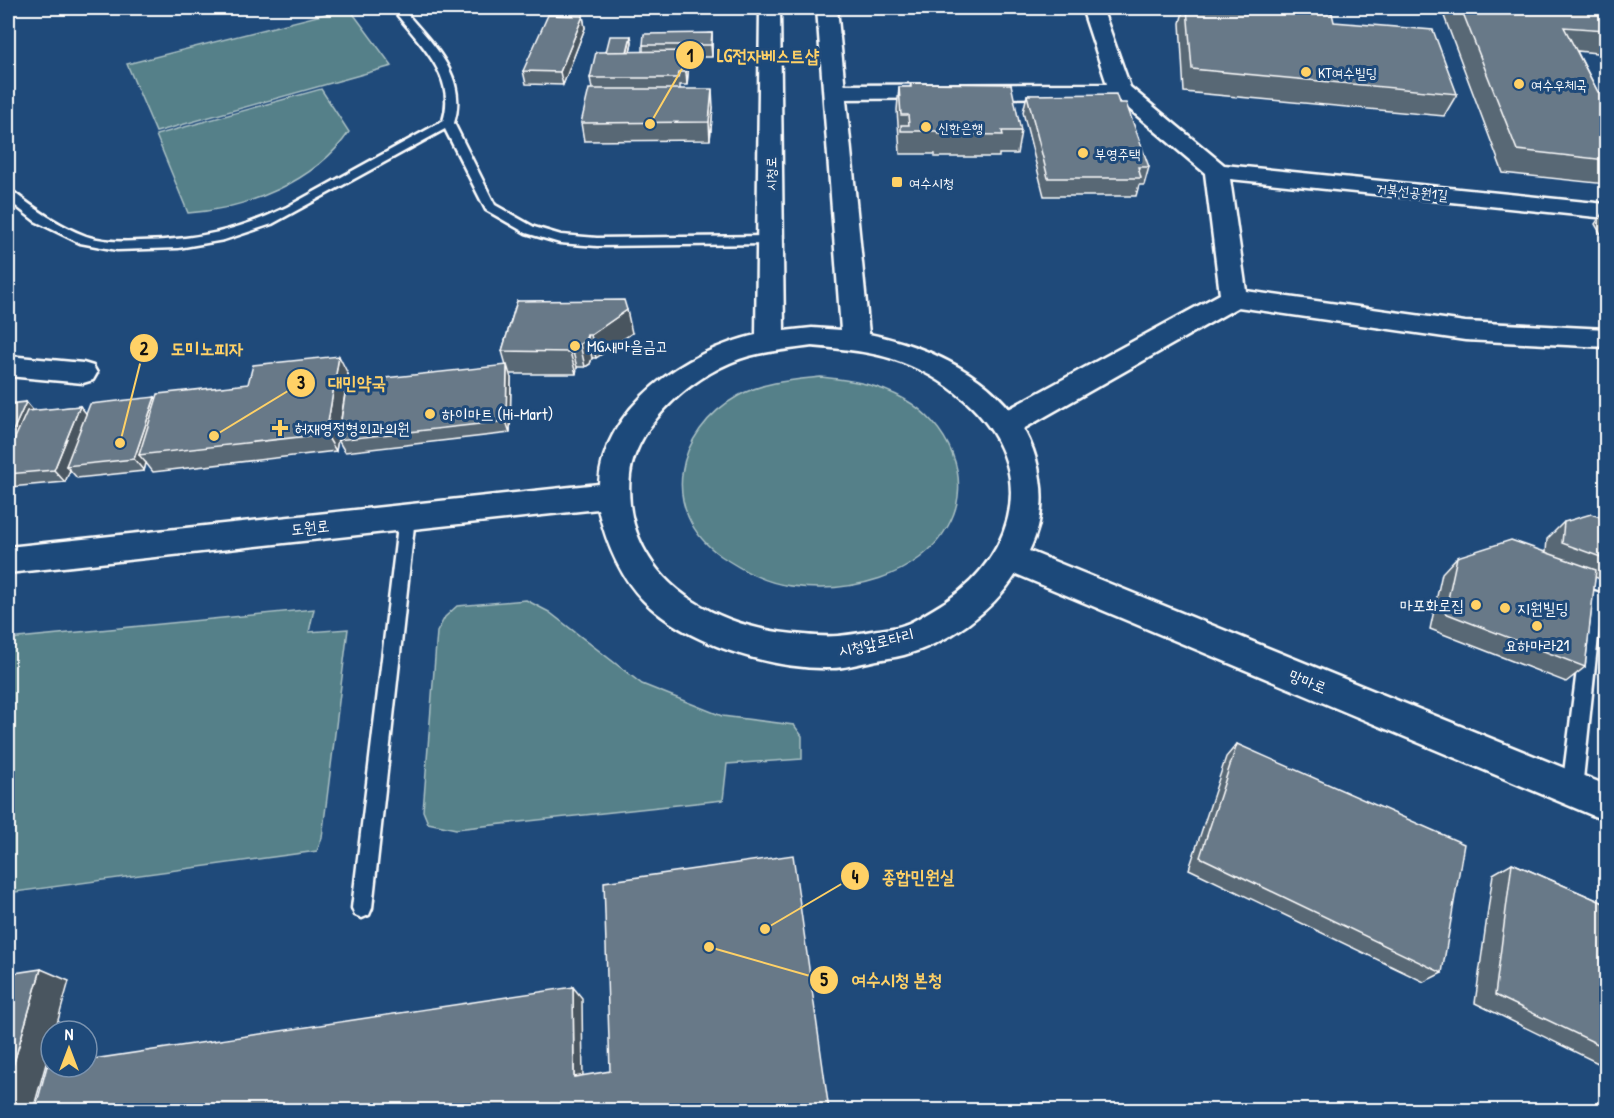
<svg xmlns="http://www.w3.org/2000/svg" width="1614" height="1118" viewBox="0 0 1614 1118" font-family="'Patrick Hand','Poor Story',sans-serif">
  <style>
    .green { fill: #548089; stroke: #aac0c4; stroke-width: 1.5 }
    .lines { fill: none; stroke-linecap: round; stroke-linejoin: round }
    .lane-casing { stroke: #fff; stroke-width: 5 }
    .street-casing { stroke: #fff; stroke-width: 5 }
    .secondary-casing { stroke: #fff; stroke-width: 5 }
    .lane { fill: #1f4a7a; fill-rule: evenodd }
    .street { fill: #1f4a7a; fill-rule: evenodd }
    .secondary { fill: #1f4a7a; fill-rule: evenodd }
    .wall { fill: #596875; stroke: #fff; stroke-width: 1.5 }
    .shaded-wall { fill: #49555f; stroke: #fff; stroke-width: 1.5 }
    .building { fill: #687988; stroke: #fff; stroke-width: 1.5 }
    .poi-dot { fill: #ffd166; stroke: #1f4a7a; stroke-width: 2 }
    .labels { text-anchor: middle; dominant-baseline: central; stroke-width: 6; stroke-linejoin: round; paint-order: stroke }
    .far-poi-label { font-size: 14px; fill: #fff; stroke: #1f4a7a; text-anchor: start }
    .far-street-label { font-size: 14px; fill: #fff; stroke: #1f4a7a }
    .poi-label { font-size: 16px; fill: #fff; stroke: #1f4a7a; text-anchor: start }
    .street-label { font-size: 16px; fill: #fff; stroke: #1f4a7a }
    .leader { fill: none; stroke: #ffd166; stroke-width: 2 }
    .callout-dot { fill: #ffd166; stroke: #1f4a7a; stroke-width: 2 }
    .mark-label { font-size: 18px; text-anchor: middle; font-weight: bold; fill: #111 }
    .callout-label { font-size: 18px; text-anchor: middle; font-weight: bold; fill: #ffd166; stroke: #1f4a7a; stroke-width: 6; stroke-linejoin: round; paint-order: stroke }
  </style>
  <rect width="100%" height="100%" fill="#1f4a7a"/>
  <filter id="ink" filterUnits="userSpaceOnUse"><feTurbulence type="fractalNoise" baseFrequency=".0167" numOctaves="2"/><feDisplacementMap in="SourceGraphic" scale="12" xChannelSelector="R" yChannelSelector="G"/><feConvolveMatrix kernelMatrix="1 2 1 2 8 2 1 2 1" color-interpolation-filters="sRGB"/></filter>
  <g filter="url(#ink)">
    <path class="green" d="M349 8 392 66 156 132 127 64Z
      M321 89 349 132C315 182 246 209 188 213L156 135Z
      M821 377C850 380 878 384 904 399 947 423 975 479 948 526 918 578 847 594 791 586 765 583 742 570 721 556 658 511 675 431 738 396 763 382 793 380 821 377Z
      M526 600 549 612 642 684 722 716 794 725 802 736V759L727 764 723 800 456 829 428 823 423 811 437 632 445 617 457 606Z
      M314 609 309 632 348 629 322 838 317 851 8 893V639Z"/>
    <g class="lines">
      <defs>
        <path id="lane" d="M392 8H402C430 42 469 75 454 123L495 205 534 227 561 235 597 238 769 236 775 240 769 244 597 246 560 243 526 233 486 210 445 129 272 224 224 240 178 248 117 250 80 243 35 221 8 200V190L12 191C35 209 59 226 86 236 104 242 123 242 141 241 195 240 238 231 287 207L443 121C458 75 417 42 392 8Z
          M407 511 413 513 415 517 372 908 369 915 362 918 355 915 352 908 399 517 401 513Z
          M1594 591 1606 595V609L1601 608 1582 789 1579 795 1572 798 1565 795 1562 789 1586 598 1588 593Z"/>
        <path id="street" d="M1082 8H1102L1130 87 1224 165 1606 204V218L1230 179 1246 291 1465 322 1606 329V347L1465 340 1238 307 1016 433 1005 436 994 433 990 425 994 417 1220 294 1205 173 1115 97 835 99 827 97 824 92 827 87 835 85 1107 84Z
          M8 356 83 363 93 366 97 373 93 380 83 383 8 376Z"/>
        <path id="secondary" d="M760 8H780L784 331 812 328 841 330 817 8H837L869 334C946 350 1029 394 1040 479 1044 504 1040 529 1029 551L1606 785V821L1016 574C991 613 948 643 904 655 892 658 880 659 868 662 856 664 844 668 832 668 773 670 686 644 644 601 619 576 606 542 598 509L8 573V547L599 484C604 406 686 351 756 335ZM812 346C842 349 873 351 901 362 928 372 952 387 972 407 1042 477 1011 566 932 610 923 615 914 622 904 625 894 629 882 629 872 631 844 636 833 638 804 635 764 632 727 623 693 601 650 574 624 527 630 475 637 421 699 370 749 356 769 351 791 349 812 346Z"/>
      </defs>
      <use href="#lane" class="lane-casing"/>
      <use href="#street" class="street-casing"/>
      <use href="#secondary" class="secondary-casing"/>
      <use href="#lane" class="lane"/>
      <use href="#street" class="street"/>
      <use href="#secondary" class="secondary"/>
    </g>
    <path class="wall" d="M1184 8H1263L1334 22 1457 94 1444 116 1184 92 1180 23Z
      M1441 8H1606V54L1577 51 1598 92 1606 93V184L1503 173Z
      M583 16 585 28 563 85 526 84 523 71Z
      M712 33V57H689V63L687 85H680V89L713 107 710 140 584 141 581 123 592 89 590 78 606 52 631 36 632 42 630 52H643V45Z
      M911 83 1021 131 1017 154H999V157H935V154H900L899 137 897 110 899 87H910Z
      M1027 95 1119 103 1149 167 1144 185H1139L1136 196H1044L1023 112Z
      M1604 211 1606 212V243L1595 224Z
      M517 301 632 333 596 358H592L590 364 585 367H577L576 374H510L511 378 510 433 345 452 338 440 506 365 502 351Z
      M348 374 336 451 153 472 146 463 144 471 77 478 70 470 65 482 10 487 8 485V404L33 411 80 406 86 414 155 397 156 399Z
      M1606 519V581L1595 577 1585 667 1566 682 1430 629 1442 573 1457 557 1546 552 1547 539 1564 522Z
      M1237 744 1442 973 1424 982 1189 869 1226 757Z
      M1512 863 1606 904V1067L1475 1003 1493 874Z"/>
    <path class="shaded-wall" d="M174 8H189L176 11Z
      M583 16 585 28 563 85 560 72Z
      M712 33V57L711 45Z
      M631 36 632 42 628 60 627 54Z
      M688 51 689 63 687 85 686 72Z
      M712 89 713 107 710 140 709 122Z
      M627 310 632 333 596 358 591 335Z
      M587 335 592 358 590 364 585 367 580 344Z
      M571 345 577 367 576 374 570 352Z
      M339 356 348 374 336 451 326 434Z
      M507 365 511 378 510 433 506 421Z
      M155 397 164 409 139 455 146 463 144 471 134 459Z
      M26 402 37 415 8 474V442Z
      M80 406 90 418 66 466 70 470 65 482 54 470Z
      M41 969 69 981 55 1031H51V1046L33 1110H8V1083Z
      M573 987 582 998 583 1085 574 1077Z"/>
    <path class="building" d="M1187 8H1263L1332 13 1334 22 1433 30 1457 94 1192 69Z
      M1461 8H1606V30L1564 27 1598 92 1606 93V160L1517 150Z
      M548 15 583 16 560 72 523 71Z
      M712 33 711 45H643L644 34Z
      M610 36H631L627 52H606Z
      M688 51 686 72H679L678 78H590L596 52Z
      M911 83 1011 84 1021 131H1002L1003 135 938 134 937 131H901V125H909L908 115H901L899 87H911Z
      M589 89H712L709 122 581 123Z
      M1116 94 1119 103H1126L1149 167H1138L1141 178H1048L1027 95Z
      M624 300 627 310 591 335H587L585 341 580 344 571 345 570 352 502 351 517 301Z
      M339 356 326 434 139 455 158 394 248 384 253 365Z
      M507 365 506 421 338 440 347 382Z
      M155 397 134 459 66 466 90 404Z
      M26 402 8 442V404Z
      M80 406 54 470 8 474V454L27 411Z
      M1591 514 1606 519V559L1562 543 1564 522Z
      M1511 540 1596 570 1585 667 1445 613 1457 557Z
      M1237 744 1464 844 1442 973 1200 857Z
      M793 855 829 1110H35L47 1066 87 1067V1060L573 987 574 1077 610 1071 604 882Z
      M1512 863 1606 904V1048L1495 995Z
      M41 969 8 1083V974Z"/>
  </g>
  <g class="poi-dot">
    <circle cx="1306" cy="72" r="6"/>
    <circle cx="1519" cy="84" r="6"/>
    <circle cx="926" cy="127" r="6"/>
    <circle cx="1083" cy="153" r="6"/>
    <rect x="891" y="176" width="12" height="12" rx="3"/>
    <circle cx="575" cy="346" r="6"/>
    <circle cx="430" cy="414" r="6"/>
    <path d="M277 419h6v6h6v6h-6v6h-6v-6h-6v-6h6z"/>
    <circle cx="1476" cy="605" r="6"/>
    <circle cx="1505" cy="608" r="6"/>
    <circle cx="1537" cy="626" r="6"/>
  </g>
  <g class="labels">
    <g class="far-poi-label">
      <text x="1318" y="72">KT여수빌딩</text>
      <text x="1531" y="84">여수우체국</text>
      <text x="938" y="127">신한은행</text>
      <text x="1095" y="153">부영주택</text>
      <text x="909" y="182">여수시청</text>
    </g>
    <g class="far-street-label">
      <text transform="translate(770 174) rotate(-90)">시청로</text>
      <text transform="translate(1412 191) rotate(6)">거북선공원1길</text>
    </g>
    <g class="poi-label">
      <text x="587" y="346">MG새마을금고</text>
      <text x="442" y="414">하이마트 (Hi-Mart)</text>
      <text x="294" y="428">허재영정형외과의원</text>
      <text x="1464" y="605" text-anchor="end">마포화로집</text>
      <text x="1517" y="608">지원빌딩</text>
      <text x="1537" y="645" text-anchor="middle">요하마라21</text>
    </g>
    <g class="street-label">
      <text transform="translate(310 527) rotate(-6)">도원로</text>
      <text transform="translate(876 642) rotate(-13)">시청앞로타리</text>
      <text transform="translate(1308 681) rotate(22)">망마로</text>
    </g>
  </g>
  <path class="leader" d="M650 124L690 55M120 443L144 348M214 436L301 383M765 929L855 876M709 947L824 980"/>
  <g class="callout-dot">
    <circle cx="650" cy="124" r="6"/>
    <circle cx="120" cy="443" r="6"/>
    <circle cx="214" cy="436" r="6"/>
    <circle cx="765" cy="929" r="6"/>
    <circle cx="709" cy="947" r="6"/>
    <circle cx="690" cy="55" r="15"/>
    <circle cx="144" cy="348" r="15"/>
    <circle cx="301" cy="383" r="15"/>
    <circle cx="855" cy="876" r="15"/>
    <circle cx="824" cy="980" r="15"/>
  </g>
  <g class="mark-label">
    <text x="690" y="62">1</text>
    <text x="144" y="355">2</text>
    <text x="301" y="389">3</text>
    <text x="855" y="883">4</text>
    <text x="824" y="986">5</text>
  </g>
  <g class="callout-label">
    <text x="768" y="62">LG전자베스트샵</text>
    <text x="207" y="355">도미노피자</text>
    <text x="357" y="389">대민약국</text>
    <text x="918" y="883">종합민원실</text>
    <text x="897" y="986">여수시청 본청</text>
  </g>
  <rect width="1614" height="1118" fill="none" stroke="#1f4a7a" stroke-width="30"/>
  <rect x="15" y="15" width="1584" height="1088" fill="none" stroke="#fff" stroke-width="2" filter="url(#ink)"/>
  <g transform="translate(69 1049)"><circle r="28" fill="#1f4a7a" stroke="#7992af" stroke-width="1.5"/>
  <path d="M0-4.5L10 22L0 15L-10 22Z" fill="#ffd166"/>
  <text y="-9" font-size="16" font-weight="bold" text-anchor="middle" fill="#ffffff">N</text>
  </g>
</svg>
